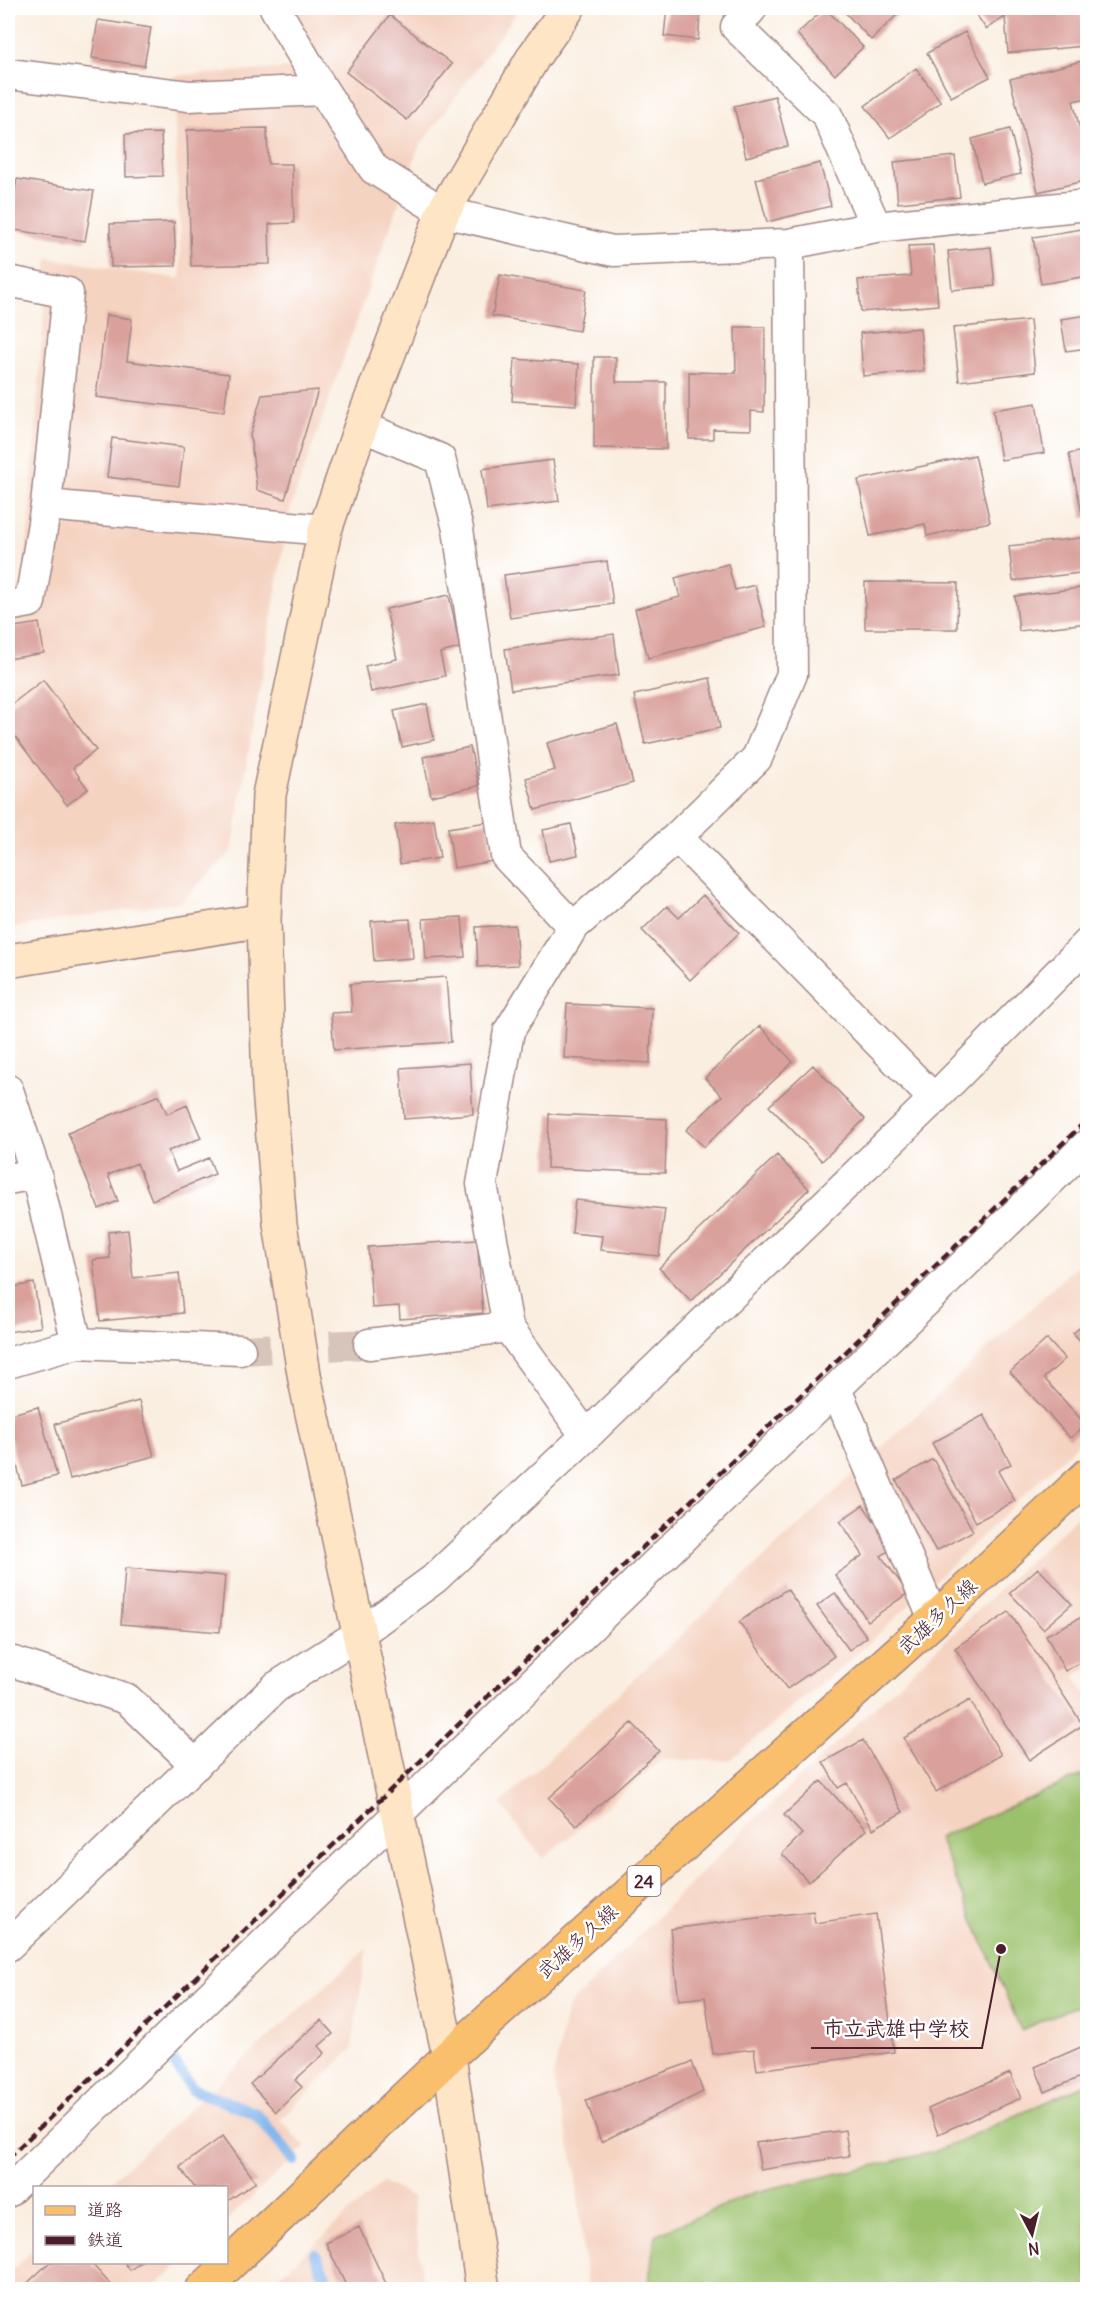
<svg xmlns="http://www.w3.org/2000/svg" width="1095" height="2297" viewBox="0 0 1095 2297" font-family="Delius,'Klee One',sans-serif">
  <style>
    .built { fill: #f5d3c1 }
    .pitch { fill: #9bc16c; stroke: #72704c; stroke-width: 1.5 }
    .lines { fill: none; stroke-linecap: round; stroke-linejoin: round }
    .stream { stroke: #80b3ed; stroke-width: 12 }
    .building { fill: #daa19c }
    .street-tunnel { stroke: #d7c5bc; stroke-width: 30; stroke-dasharray: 30 15; stroke-linecap: butt }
    .street-casing { stroke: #a28686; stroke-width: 33 }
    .secondary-casing { stroke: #a28686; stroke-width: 36 }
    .primary-casing { stroke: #a28686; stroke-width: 36 }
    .street { stroke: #fff; stroke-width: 30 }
    .secondary { stroke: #fde5c5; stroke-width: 33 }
    .primary { stroke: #f9bf6d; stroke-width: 33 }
    .rail { stroke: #4a1f2b; stroke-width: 4.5; stroke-dasharray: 9 4.5; stroke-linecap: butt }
    .labels { text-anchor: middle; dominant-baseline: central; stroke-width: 5; stroke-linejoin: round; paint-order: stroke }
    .shield { fill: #fff; stroke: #80626b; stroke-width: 1.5 }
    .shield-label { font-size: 18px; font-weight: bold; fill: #4a1f2b }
    .street-label { font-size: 20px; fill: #4a1f2b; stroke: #fff }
    .leader { fill: none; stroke: #4a1f2b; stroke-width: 2 }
    .callout-dot { fill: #4a1f2b; stroke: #fff; stroke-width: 2 }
    .callout-label { font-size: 21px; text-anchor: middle; font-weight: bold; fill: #4a1f2b; stroke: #fff; stroke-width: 5; stroke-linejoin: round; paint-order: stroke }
  </style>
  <rect width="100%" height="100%" fill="#fff"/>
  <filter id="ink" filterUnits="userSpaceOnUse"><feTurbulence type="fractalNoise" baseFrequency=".0167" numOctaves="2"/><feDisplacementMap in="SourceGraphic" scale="12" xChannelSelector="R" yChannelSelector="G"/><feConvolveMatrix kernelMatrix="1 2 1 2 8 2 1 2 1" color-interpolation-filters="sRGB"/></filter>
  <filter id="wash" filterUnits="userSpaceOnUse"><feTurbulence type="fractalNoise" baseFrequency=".008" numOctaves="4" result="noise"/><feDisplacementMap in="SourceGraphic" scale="24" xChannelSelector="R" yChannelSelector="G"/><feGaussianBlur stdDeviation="1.35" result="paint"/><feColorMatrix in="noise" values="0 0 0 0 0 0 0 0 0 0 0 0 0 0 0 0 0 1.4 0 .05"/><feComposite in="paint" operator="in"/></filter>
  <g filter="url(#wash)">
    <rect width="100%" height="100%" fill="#faeee0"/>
    <path class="built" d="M262 8H520L418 149 290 509 232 851 181 902 8 928V590L24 587 48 258 181 279 173 76 291 68Z
      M1087 1256V1435L865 1647 729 1761 662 1759 543 1859 500 1804Z
      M1087 1507V1669L1075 1676 1088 1698 1087 2289H587L575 2168 553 2078 567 2007 749 1825Z
      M367 1948 352 2049 280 2120 305 2147 227 2220 226 2188H103Z
      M383 2182 412 2197 424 2289 264 2290Z
      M34 2249V2262L181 2263 152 2289H8V2274Z"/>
    <path class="pitch" d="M1087 1773V2001L1021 2030 938 1838Z
      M1087 2084V2289H648L655 2235 755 2192 934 2152Z"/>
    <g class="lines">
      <path class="stream" d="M170 2056 192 2089 255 2113 294 2160
        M315 2254 331 2290"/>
    </g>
    <g id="blocks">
      <path class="building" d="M667 8H701L698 40 664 36Z
        M825 8 863 47 835 75 797 34Z
        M841 8H904L871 40Z
        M972 8H1011L1014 11 1081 8 1085 46 1008 53 1005 17 986 29Z
        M390 15 452 64 407 120 346 72Z
        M98 20 151 28 144 66 92 58Z
        M965 32 990 77 951 97 927 53Z
        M1086 60 1088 98 1073 101 1088 162V180L1038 192 1010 79Z
        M916 68 941 102 890 138 865 106Z
        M775 96 788 146 746 157 734 106Z
        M267 128 268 164H292L294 223 269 224 270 264 191 266 187 130Z
        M1010 129 1021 174 982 183 972 139Z
        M161 133 163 176 126 177 125 134Z
        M955 156 960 197 898 203 894 162Z
        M820 163 831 206 767 222 756 179Z
        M17 179 94 191 85 241 8 229Z
        M174 222 176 266 111 267 110 224Z
        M1088 228V276L1041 284 1033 237Z
        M933 245 938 305 861 312 858 280 911 276 908 246Z
        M991 247 995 286 952 290 948 251Z
        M500 275 586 290 579 331 492 316Z
        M106 315 132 319 127 361 229 374 224 412 96 397Z
        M1088 315V348L1066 351 1061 319Z
        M1030 320 1035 372 959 381 953 328Z
        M735 327H765L764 412 751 411V430L713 429V439H689V372L736 373Z
        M920 328 924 371 863 376 860 333Z
        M594 357H616V382H666V449L594 448Z
        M515 359 579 364 576 405 512 401Z
        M318 390 285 499 257 490 250 435 262 395Z
        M1036 403 1044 453 1001 460 993 410Z
        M112 438 184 447 179 486 107 477Z
        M1088 450V517L1083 518 1069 454Z
        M975 455 990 522 927 536 925 524 870 536 858 480Z
        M553 460 559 501 487 510 482 469Z
        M1088 537V572L1013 581 1009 546Z
        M607 561 613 604 510 618 504 575Z
        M728 564 735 590 755 585 766 627 648 658 635 609 680 597 675 578Z
        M865 582 958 583 957 629H865Z
        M1088 587V623L1019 631 1015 596Z
        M449 595 460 648 440 653 445 676 371 692 365 666 397 659 386 609Z
        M39 623 44 653 8 659V628Z
        M614 634 619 675 511 690 505 649Z
        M710 678 720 728 645 744 634 695Z
        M43 680 96 750 73 768 88 789 67 805 8 727V707Z
        M427 704 434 740 402 747 394 711Z
        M617 724 633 783 535 810 526 778 555 770 547 743Z
        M470 747 479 786 431 796 423 757Z
        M434 819 440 858 400 864 395 825Z
        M487 822 493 861 454 868 448 828Z
        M571 824 578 855 549 861 543 830Z
        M703 895 739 933 690 980 642 930 667 906 679 918Z
        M462 917 465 957 426 959 423 919Z
        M410 919 413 958 374 961 371 921Z
        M515 925 518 965 478 967 476 927Z
        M446 977 451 1042 334 1050 331 1013 352 1012 350 984Z
        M567 1004 652 1008 650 1063 564 1058Z
        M760 1026 793 1062 704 1147 686 1130 722 1096 705 1078Z
        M470 1063 473 1114 404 1119 401 1068Z
        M813 1065 865 1119 822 1161 769 1106Z
        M159 1095 167 1114 187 1105 201 1138 168 1151 177 1171 209 1158 215 1174 152 1200 137 1163 108 1175 118 1201 99 1209 68 1133Z
        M549 1114 667 1119 665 1173 547 1168Z
        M777 1155 809 1189 691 1301 659 1268Z
        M575 1200 665 1209 659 1256 600 1250 602 1236 572 1233Z
        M128 1230 133 1278 179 1273 183 1313 100 1321 93 1260 110 1258 108 1232Z
        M477 1240 483 1313 400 1319 399 1306 372 1308 368 1247Z
        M34 1283 41 1327 8 1332V1288Z
        M1088 1321V1349L1073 1333Z
        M1047 1339 1065 1359 1044 1378 1086 1425 1070 1438 1010 1372Z
        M139 1401 154 1456 70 1479 55 1424Z
        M38 1407 57 1476 22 1485 8 1431V1415Z
        M984 1415 1011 1464 998 1471 1015 1501 976 1522 932 1443Z
        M933 1459 973 1531 936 1551 896 1480Z
        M863 1505 893 1548 881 1556 908 1593 868 1621 835 1575 863 1555 840 1521Z
        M125 1568 225 1576 220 1632 121 1624Z
        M1038 1568 1072 1604 1043 1629 1010 1593Z
        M787 1589 834 1656 787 1689 739 1622Z
        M835 1593 867 1637 849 1650 817 1606Z
        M1009 1612 1083 1725 1029 1760 955 1648Z
        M1088 1614V1659L1065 1671 1046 1635Z
        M970 1700 1001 1755 936 1792 904 1738Z
        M632 1723 659 1751 576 1826 549 1798Z
        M863 1740 903 1812 873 1829 847 1783 838 1788 823 1762Z
        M821 1781 866 1830 809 1882 782 1854 802 1834 784 1815Z
        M813 1911 815 1923 876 1914 894 2052 757 2070 754 2049 713 2054 705 1997 679 2000 670 1929Z
        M321 2020 333 2034 319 2046 325 2053 295 2080 302 2087 276 2112 250 2084Z
        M1088 2044V2074L1045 2092 1035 2067Z
        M692 2062 703 2092 601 2142 586 2100Z
        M1010 2073 1021 2098 938 2134 928 2109Z
        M845 2130 849 2156 761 2170 756 2143Z
        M223 2136 256 2182 226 2202V2188H195L180 2167Z
        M359 2227 389 2290H348L326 2243Z
        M50 2262H90L112 2286 109 2290H20Z
        M124 2262H141L130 2270Z"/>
    </g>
  </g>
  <g filter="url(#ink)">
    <use href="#blocks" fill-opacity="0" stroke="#a28686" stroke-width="1.5"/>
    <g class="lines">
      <path class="street-tunnel" d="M240 1350 369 1344"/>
      <defs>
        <path id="street" d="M275 8 323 90 374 169 443 212 613 251 789 244 876 227 827 115 736 27 752 8
          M8 74 189 96 323 90
          M876 227 1088 205
          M789 244 792 674 757 758 677 837 573 927 509 1031 482 1184 508 1327 586 1436 934 1099 1088 943
          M8 281 68 293 46 505 30 602 8 606
          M361 426 440 459 458 529 506 856 573 927
          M46 505 325 530
          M677 837 934 1099
          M8 1090 36 1174 77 1343
          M8 1179 36 1174
          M369 1344 508 1327
          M8 1363 77 1343 240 1350
          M836 1389 934 1620
          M14 1662 127 1699 196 1765
          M8 1946 276 1687 359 1634 434 1579 586 1436
          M8 2192 1088 1144"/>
        <path id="secondary" d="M8 961 264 920
          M483 2290 449 2056 305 1380 280 1224 269 1088 264 920 269 795 325 530 361 426 443 212 534 56 568 8"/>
        <path id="primary" d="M202 2290 449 2056 934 1620 1088 1475"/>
      </defs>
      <use href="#street" class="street-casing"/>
      <use href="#secondary" class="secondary-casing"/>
      <use href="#primary" class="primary-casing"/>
      <use href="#street" class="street"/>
      <use href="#secondary" class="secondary"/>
      <use href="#primary" class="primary"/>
      <path class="rail" d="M8 2158 1088 1119"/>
    </g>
  </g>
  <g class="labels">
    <rect class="shield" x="627.5" y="1866" width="33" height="30" rx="4.5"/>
    <g class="shield-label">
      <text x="644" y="1881">24</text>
    </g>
    <g class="street-label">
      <text transform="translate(937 1616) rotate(-43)">武雄多久線</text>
      <text transform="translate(577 1941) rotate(-42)">武雄多久線</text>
    </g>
  </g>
  <path class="leader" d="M1001 1949L982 2048H811"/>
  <circle class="callout-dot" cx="1001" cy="1949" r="6"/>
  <g class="callout-label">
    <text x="896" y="2036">市立武雄中学校</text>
  </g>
  <rect width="1095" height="2297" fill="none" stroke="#fff" stroke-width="30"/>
  <rect x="33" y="2186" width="195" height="78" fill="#ffffff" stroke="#b7a5aa" stroke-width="1.5"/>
  <rect x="45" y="2206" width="30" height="9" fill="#f9bf6d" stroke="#b7a5aa" stroke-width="1.5"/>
  <text x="87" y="2216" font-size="18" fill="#4a1f2b">道路</text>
  <rect x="45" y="2236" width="30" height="9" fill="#4a1f2b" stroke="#b7a5aa" stroke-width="1.5"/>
  <text x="87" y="2246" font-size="18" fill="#4a1f2b">鉄道</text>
  <g transform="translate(1032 2234) rotate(173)" stroke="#ffffff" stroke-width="4.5" paint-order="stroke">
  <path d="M0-4.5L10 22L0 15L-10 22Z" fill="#4a1f2b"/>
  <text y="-9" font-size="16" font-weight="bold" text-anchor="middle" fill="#4a1f2b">N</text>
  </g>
</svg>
